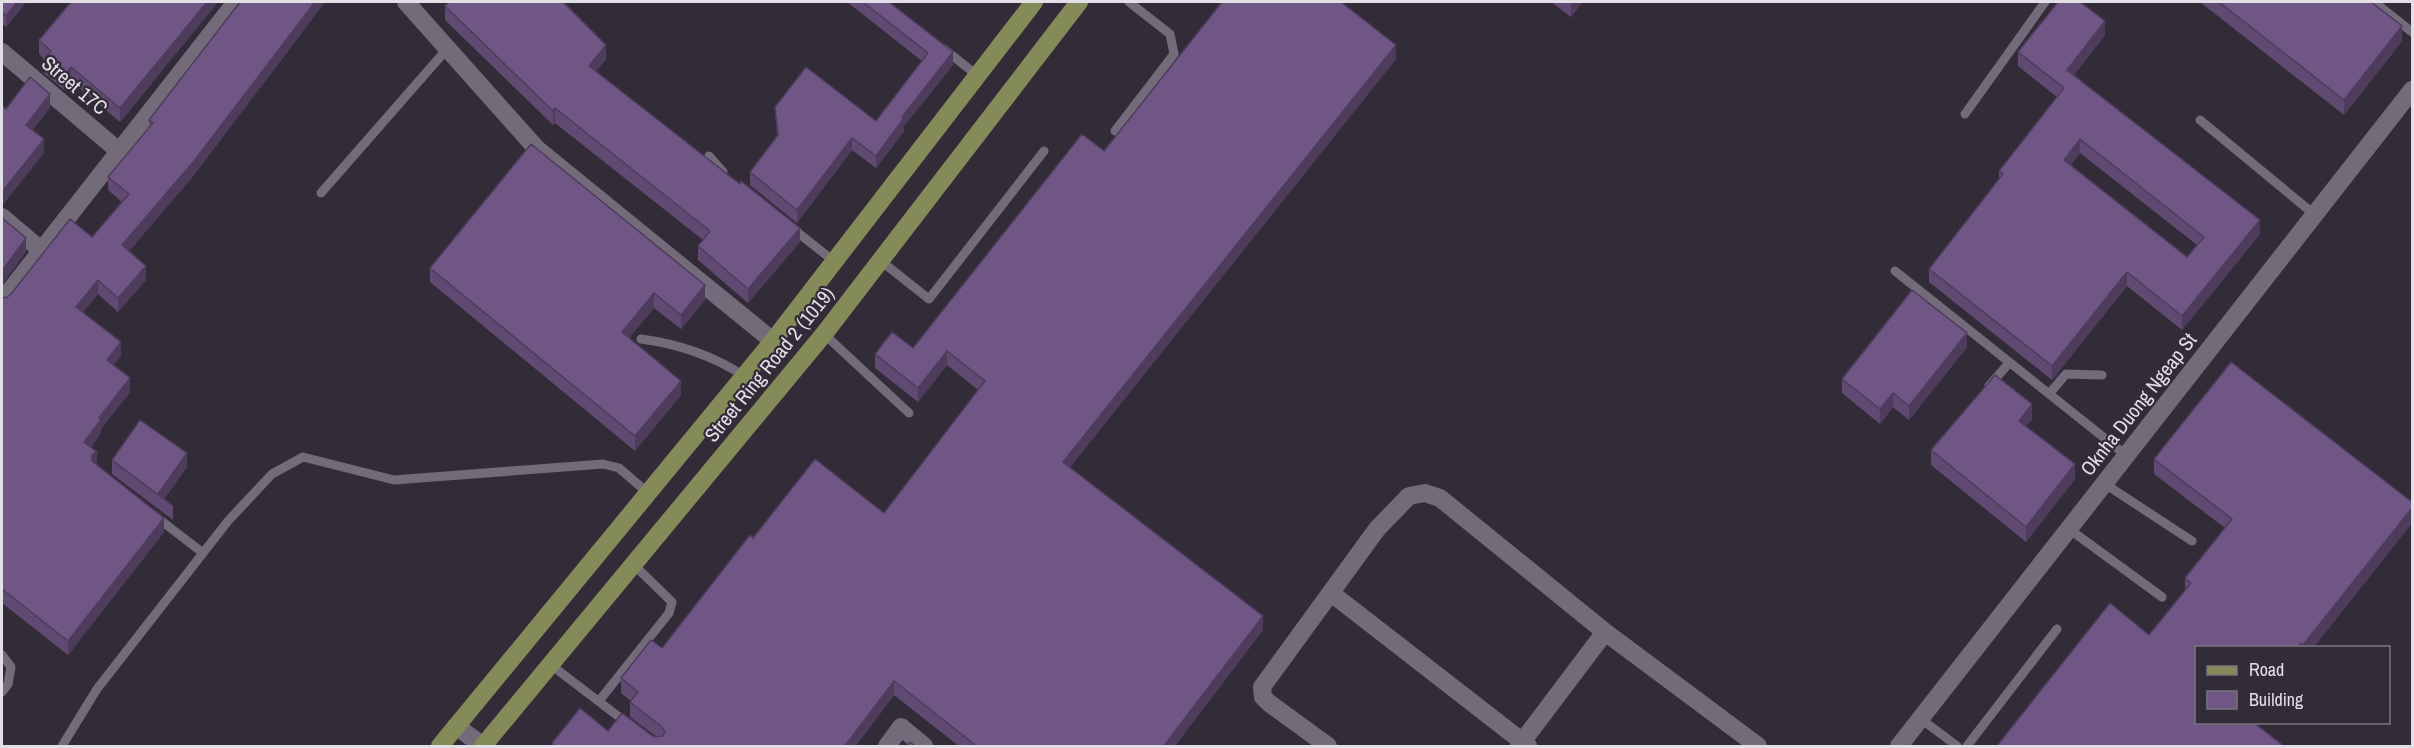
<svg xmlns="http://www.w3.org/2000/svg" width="2414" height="748" viewBox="0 0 2414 748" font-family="'Archivo Narrow',sans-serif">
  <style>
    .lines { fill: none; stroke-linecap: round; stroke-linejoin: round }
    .lane { stroke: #736b79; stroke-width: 9 }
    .street { stroke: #736b79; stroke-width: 18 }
    .secondary { stroke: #736b79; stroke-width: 18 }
    .primary { stroke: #848b58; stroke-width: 18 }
    .wall { fill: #604a72; fill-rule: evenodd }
    .shaded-wall { fill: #4e3c5d }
    .building { fill: #705685; stroke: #4e3c5d; stroke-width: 1.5; fill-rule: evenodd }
    .labels { text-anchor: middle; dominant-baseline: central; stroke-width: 4.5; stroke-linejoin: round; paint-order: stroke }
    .street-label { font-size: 20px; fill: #e3dfe7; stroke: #322c38 }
  </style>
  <rect width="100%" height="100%" fill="#322c38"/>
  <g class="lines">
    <path class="lane" d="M2374 2 2412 32
      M944 49 978 76
      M1965 114 2045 2
      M2200 120 2315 215
      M1115 131 1174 54 1170 34 1129 2
      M709 156 723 172
      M321 193 447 49
      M792 228 835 262
      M881 261 929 299 1044 151
      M1895 271 2127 456
      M824 334 909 413
      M641 339C679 344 712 355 744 376
      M1989 386 2009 363
      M2049 394 2066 374 2102 375
      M2105 484 2192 541
      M155 516 203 553
      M2069 529 2162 597
      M2 655 11 667 8 684 2 692
      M551 665 627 723
      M599 701 669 613 672 602 633 564
      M1921 719 1957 746
      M62 746 97 689 228 521 272 474 303 457 394 480 603 464 619 468 648 493
      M1967 746 2057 629"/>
    <path class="street" d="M406 2 537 149 773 341
      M2 52 120 152
      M2 217 41 250
      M2 301 236 2
      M1331 593 1528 746
      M456 726 483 746
      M887 746 901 727 924 746
      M1328 746 1269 703 1263 697 1262 687 1377 529 1409 496 1425 493 1440 498 1605 632 1758 746
      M1519 746 1605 632"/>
    <path class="secondary" d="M1899 746 2412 90"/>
    <path class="primary" d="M440 746 773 341 1034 2
      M483 746 824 334 1079 2"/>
  </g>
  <path class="wall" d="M2 2H26L6 27 2 23Z
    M218 2 120 122 71 81 64 90 44 73V59L39 54V40Z
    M240 2H325L194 175 129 251 146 280 118 312 98 294 82 312 121 356 114 365 130 392 101 429V433L91 447 97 465 164 532 68 655 2 603V297L6 298 92 237 122 202 108 190V177L149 128V120Z
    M847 2H889L953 65 904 126V131L876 168 852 150 797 223 750 185V172L777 137 775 107 876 121 922 61Z
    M1551 2H1582L1571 17Z
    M2200 2H2371L2402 41 2344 115Z
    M445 6 606 59 596 71 800 242 748 303 698 260V246L703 240 555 123 553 125 445 20Z
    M2105 35 2074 75 2260 234 2182 330 2127 286 2052 380 1929 282V269L1999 179V171L2057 97 2018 66V52ZM2080 153 2197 245 2187 257 2071 165Z
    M1396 59 1070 467 1263 630 1174 747H960L894 695 855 747H552V743L608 731 657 737 630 717V702L631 701 621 693V678L662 648 753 538 884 513 978 390 947 365 918 402 875 368V354L913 348 1104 151Z
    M531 144 705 300 681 329 654 308 629 338 681 395 635 451 430 282V268Z
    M1967 347 1909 420 1893 407 1880 424 1842 393V379Z
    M2032 419 2026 426 2075 479 2026 542 1931 465V450Z
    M2154 459 2412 523 2313 648H2196L1996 747 2149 635 2185 590V578L2225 528 2154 474Z
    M112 460 187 467 164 499 173 506V520L112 474Z"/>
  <path class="shaded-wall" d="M17 2H26L6 27V16Z
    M207 2H218L120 122V108Z
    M315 2H325L194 175 122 259V245Z
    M1571 2H1582L1571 17Z
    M2105 21V35L2067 84V70Z
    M2402 26V41L2344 115V100Z
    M606 45V59L589 80V66Z
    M1396 45V59L1063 476V462Z
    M953 52V65L904 126V131L876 168V156L902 117Z
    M71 67V81L64 90V76Z
    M50 94V108L26 139V125Z
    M555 108V123L553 125V111Z
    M852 138V150L797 223V210Z
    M44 139V153L2 206V192Z
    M2080 139V153L2064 174V160Z
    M2260 220V234L2182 330V316Z
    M800 228V242L748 303V289Z
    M26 238V252L2 285V271Z
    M146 266V280L118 312V298Z
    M2127 272V286L2052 380V366Z
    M98 280V294L76 321V307Z
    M705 285V300L681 329V315Z
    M654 293V308L622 347V332Z
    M1967 333V347L1909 420V406Z
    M121 342V356L107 373V360Z
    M947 351V365L918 402V388Z
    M130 378V392L101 429V433L84 455V442L99 418Z
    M681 381V395L635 451V436Z
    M1893 393V407L1880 424V409Z
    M2032 404V419L2019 435V421Z
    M97 452V465L92 468V455Z
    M187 453V467L164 499 158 494Z
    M2075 464V479L2026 542V527Z
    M2412 508V523L2313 648H2303V645Z
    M164 518V532L68 655V641Z
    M1263 616V630L1174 747H1163Z
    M894 681V695L855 747H844Z"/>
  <path class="building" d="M2 2H17L6 16 2 12Z
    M71 2H207L120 108 71 67 64 76 44 59 51 51 39 40Z
    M240 2H315L194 161 122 245 146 266 118 298 98 280 76 307 121 342 107 360 130 378 99 418 101 420 84 442 97 452 92 455V461L164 518 68 641 2 589V297L6 298 11 294 70 219 92 237 129 194 108 177 153 123 149 120Z
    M449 2H563L606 45 589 66 740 184 741 181 800 228 748 289 698 246 710 231 555 108 553 111 445 6Z
    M863 2H889L953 52 902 117 904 118 876 156 852 138 797 210 750 172 778 135 775 107 806 67 876 121 928 53Z
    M1222 2H1341L1396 45 1063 462 1263 616 1163 747H978L894 681 844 747H556L552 743 580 708 608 731 622 713 654 737 663 736 665 732 662 727 630 702 638 692 621 678 651 640 662 648 750 535 753 538 815 459 884 513 985 381 947 351 918 388 875 354 892 332 913 348 1082 134 1104 151Z
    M2058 2H2080L2105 21 2067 70 2260 220 2182 316 2127 272 2052 366 1929 269 2003 174 1999 171 2064 88 2018 52ZM2080 139 2204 237 2187 257 2064 160Z
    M2219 2H2371L2402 26 2344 100Z
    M30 77 50 94 26 125 44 139 2 192V105L6 109Z
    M531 144 705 285 681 315 654 293 622 332 681 381 635 436 430 268Z
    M2 218 26 238 2 271Z
    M1912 290 1967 333 1909 406 1893 393 1880 409 1842 379Z
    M2231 362 2412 502V508L2303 645 2301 643 2297 648H2196V723H2254L2285 747H1996L2110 603 2149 635 2191 583 2185 578 2232 519 2154 459Z
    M1995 375 2032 404 2019 421 2075 464 2026 527 1931 450Z
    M140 420 187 453 158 494 173 506 112 460Z
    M910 742 916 747H906Z"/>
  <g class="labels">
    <g class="street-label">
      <text transform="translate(75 85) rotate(40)">Street 17C</text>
      <text transform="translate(769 364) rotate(-51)">Street Ring Road 2 (1019)</text>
      <text transform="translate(2138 404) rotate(-52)">Oknha Duong Ngeap St</text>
    </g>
  </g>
  <rect width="2414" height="748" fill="none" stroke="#e3dfe7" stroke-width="6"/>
  <rect x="2195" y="646" width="195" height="78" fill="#322c38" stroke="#79747e" stroke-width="1.5"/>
  <rect x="2207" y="666" width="30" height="9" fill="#848b58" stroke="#79747e" stroke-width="1.5"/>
  <text x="2249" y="676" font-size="18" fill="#e3dfe7">Road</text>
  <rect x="2207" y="691" width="30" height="18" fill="#705685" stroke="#79747e" stroke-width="1.5"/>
  <text x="2249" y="706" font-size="18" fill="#e3dfe7">Building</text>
</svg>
